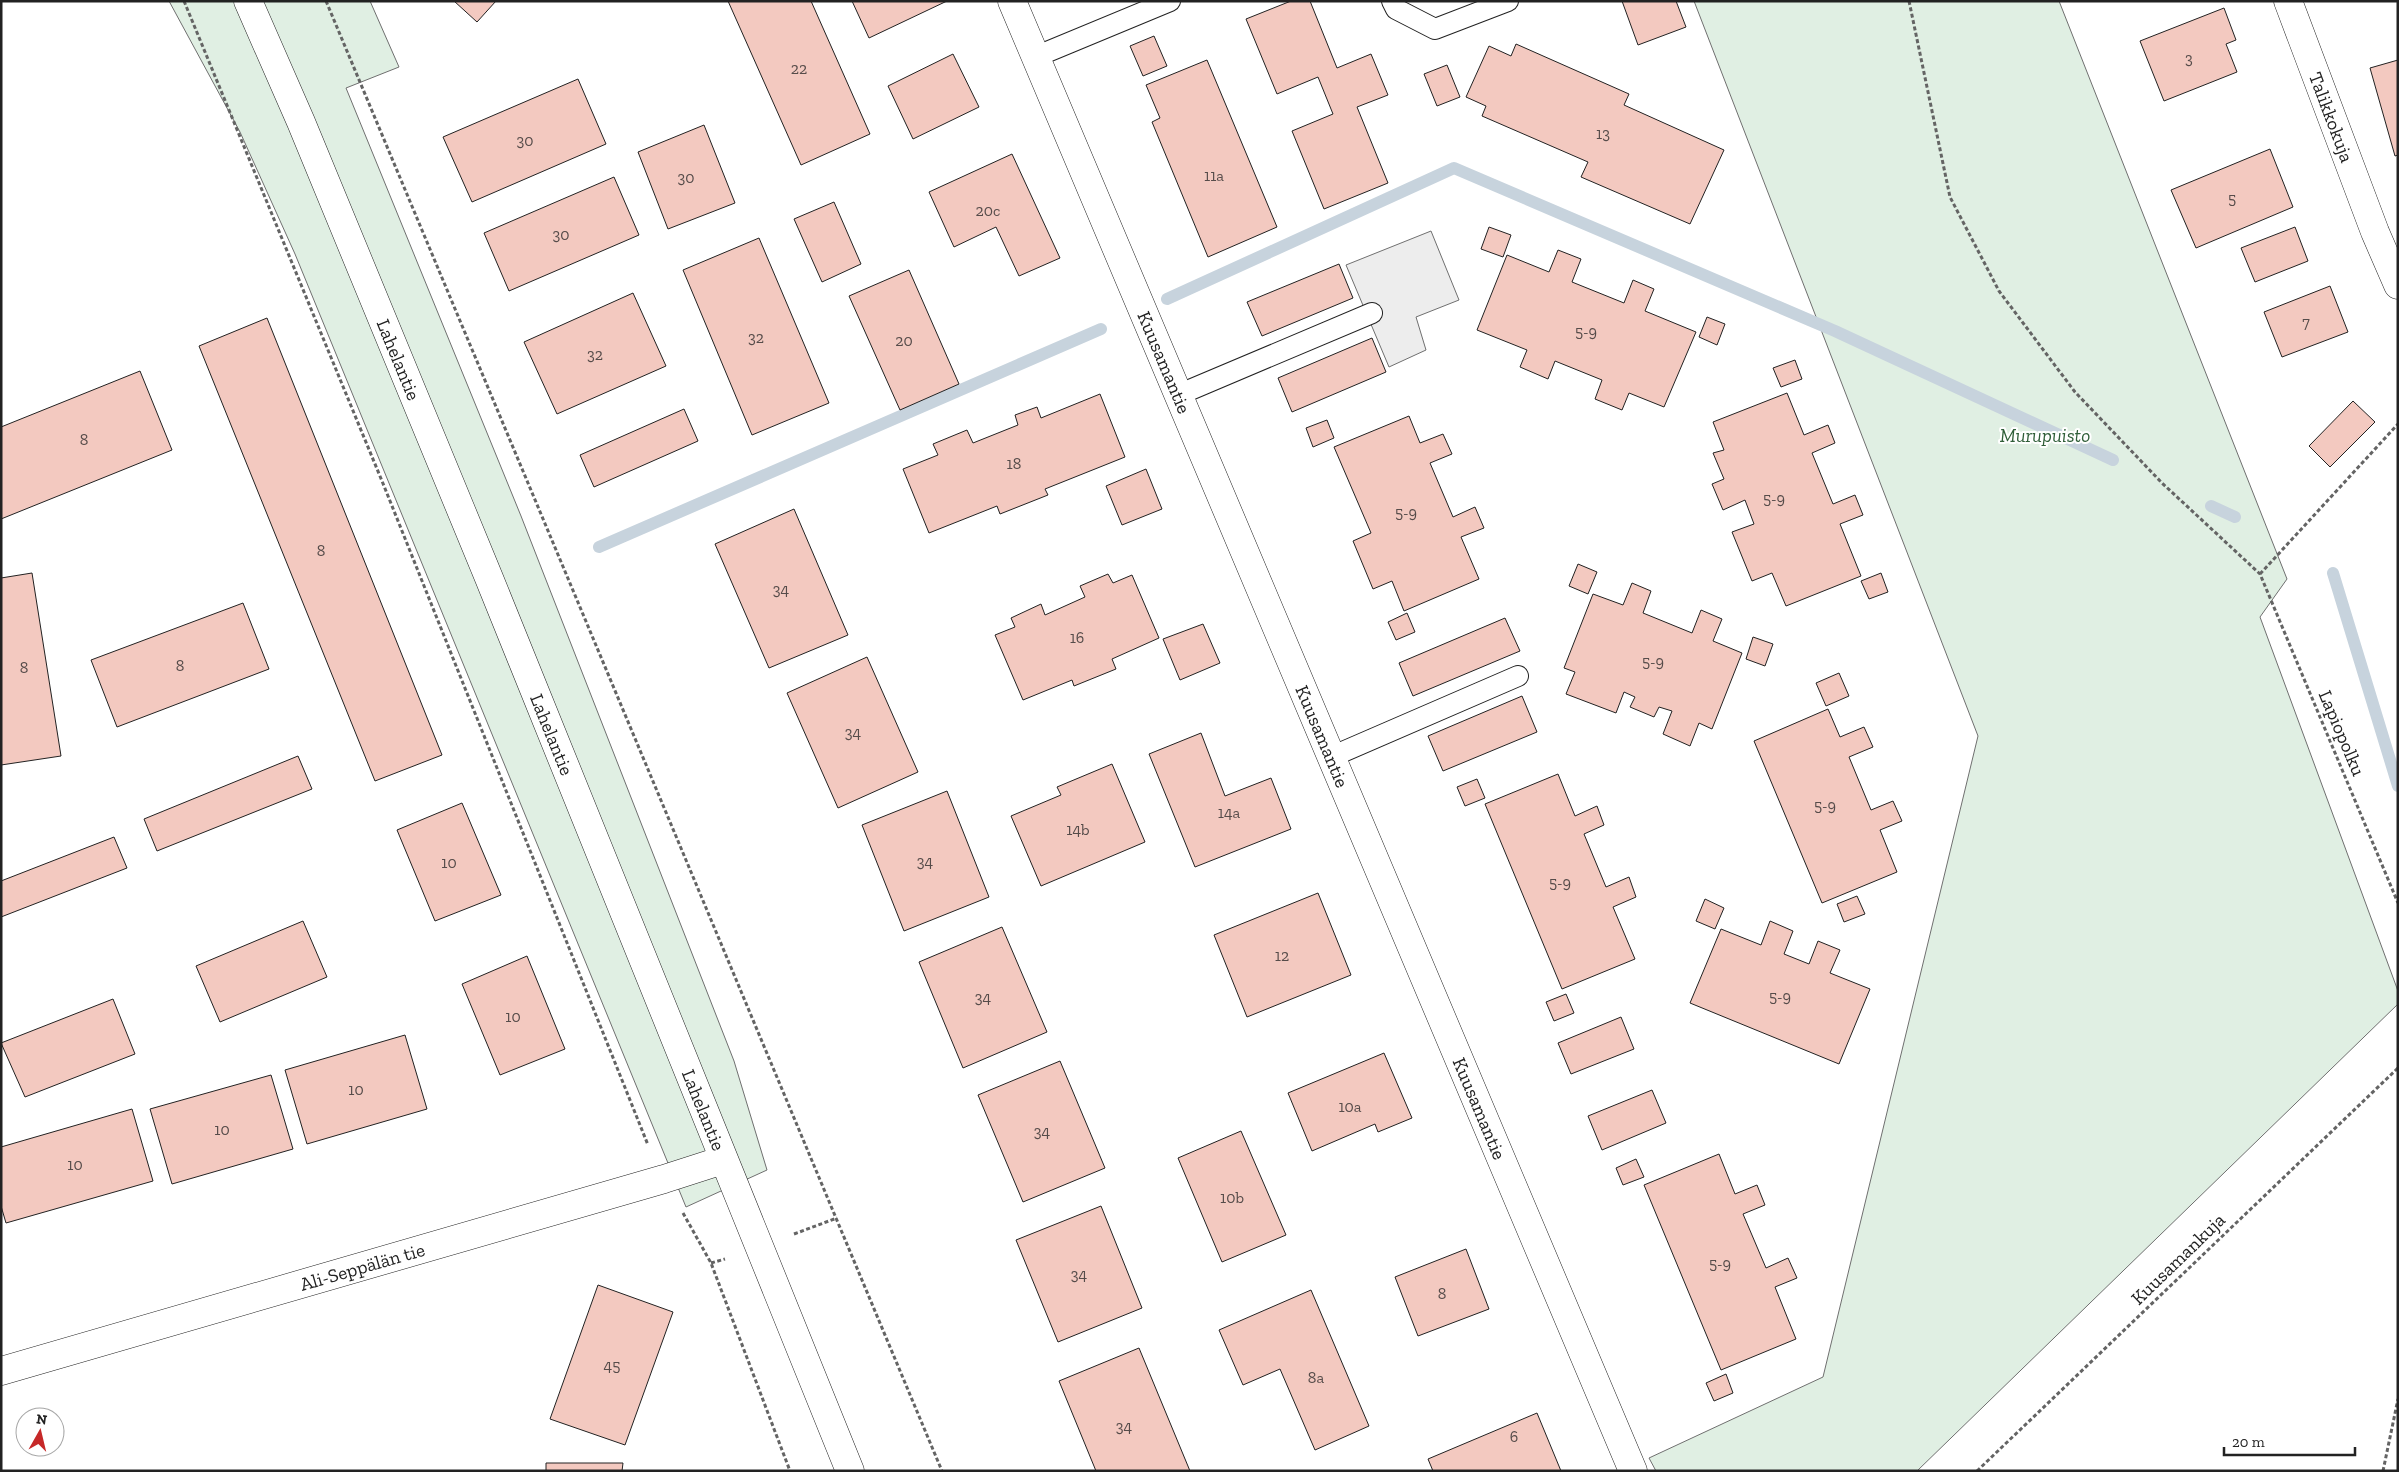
<svg xmlns="http://www.w3.org/2000/svg" width="2399" height="1472" viewBox="0 0 2399 1472" font-family="'Zilla Slab',serif">
  <style>
    .green { fill: #e0efe3; stroke: #6f6f6f }
    .parking { fill: #ededed; stroke: #6f6f6f }
    .lines { fill: none; stroke-linecap: round; stroke-linejoin: round }
    .stream { stroke: #c7d3dd; stroke-width: 12 }
    .building { fill: #f3c9c0; stroke: #222 }
    .service-casing { stroke: #222; stroke-width: 22 }
    .minor-casing { stroke: #222; stroke-width: 29 }
    .secondary-casing { stroke: #222; stroke-width: 29 }
    .path { stroke: #646464; stroke-width: 3; stroke-dasharray: 4 2.5; stroke-linecap: butt }
    .service { stroke: #fff; stroke-width: 20 }
    .minor { stroke: #fff; stroke-width: 28 }
    .secondary { stroke: #fff; stroke-width: 28 }
    .labels { text-anchor: middle; dominant-baseline: central; stroke-width: 4; stroke-linejoin: round; paint-order: stroke }
    .number-label { font-size: 16px; fill: #564c4a }
    .street-label { font-size: 19px; fill: #222; stroke: #fff }
    .park-label { font-size: 19px; font-style: italic; fill: #2f5e38; stroke: #fff }
  </style>
  <rect width="100%" height="100%" fill="#fff"/>
  <path class="green" d="M169 1H370L399 67 346 88 521 516 734 1061 767 1170 686 1207 295 254 240 132Z
    M1694 1H2059L2287 579 2260 617 2398 991V1004L1917 1471H1656L1649 1458 1823 1377 1978 736Z"/>
  <path class="parking" d="M1431 231 1459 300 1416 317 1426 350 1389 367 1346 265Z"/>
  <g class="lines">
    <path class="stream" d="M1167 299 1454 168 1835 331 2113 460
      M2211 506 2235 517
      M599 547 1101 329
      M2333 573 2398 786"/>
  </g>
  <path class="building" d="M454 1H496L477 22Z
    M728 1H811L870 134 801 165Z
    M852 1H947L869 38Z
    M1291 1H1310L1337 68 1371 54 1388 95 1357 107 1388 183 1324 209 1292 131 1333 114 1318 77 1277 94 1246 19Z
    M1622 1H1676L1686 27 1638 45Z
    M2224 8 2236 40 2226 44 2237 72 2164 101 2140 41Z
    M1154 36 1167 66 1143 76 1130 46Z
    M1516 44 1629 94 1624 105 1724 150 1690 224 1581 177 1588 162 1482 116 1486 106 1466 97 1489 46 1511 56Z
    M953 54 979 107 913 139 888 86Z
    M1207 60 1277 227 1208 257 1152 122 1160 118 1146 85Z
    M2398 60V155L2395 156 2370 68Z
    M1447 65 1460 97 1437 106 1424 74Z
    M578 79 606 144 472 202 443 137Z
    M704 125 735 203 668 229 638 152Z
    M2270 149 2293 207 2196 248 2171 190Z
    M1012 154 1060 258 1019 276 996 227 954 247 929 192Z
    M614 177 639 235 509 291 484 233Z
    M834 202 861 264 822 282 794 219Z
    M1489 227 1511 235 1503 257 1481 249Z
    M2295 227 2308 261 2255 282 2241 248Z
    M759 238 829 403 752 435 683 270Z
    M1558 250 1581 259 1572 282 1624 303 1633 280 1654 289 1645 311 1696 332 1664 407 1629 393 1622 410 1595 399 1602 380 1555 361 1548 379 1520 367 1527 350 1477 330 1507 255 1549 272Z
    M1339 264 1353 298 1262 336 1247 302Z
    M909 270 959 384 900 410 849 296Z
    M2330 286 2348 332 2282 357 2264 312Z
    M633 293 666 366 557 414 524 342Z
    M1707 317 1725 324 1717 345 1699 337Z
    M267 318 442 755 375 781 199 346Z
    M1372 338 1386 372 1292 412 1278 378Z
    M1795 360 1802 379 1781 387 1773 368Z
    M140 371 172 450 1 519V427Z
    M1787 393 1804 435 1828 425 1835 443 1812 453 1833 504 1855 495 1863 515 1840 524 1861 576 1786 606 1772 573 1752 581 1732 532 1754 524 1745 500 1723 510 1712 484 1724 479 1713 453 1724 450 1713 422Z
    M1100 394 1125 457 1045 489 1048 495 1000 514 997 506 929 533 903 469 938 455 933 444 967 430 973 443 1018 425 1015 415 1037 407 1041 418Z
    M2353 401 2375 422 2330 467 2309 446Z
    M684 409 698 441 594 487 580 455Z
    M1409 416 1420 443 1443 434 1452 454 1430 463 1453 517 1475 507 1484 528 1461 537 1479 579 1404 611 1392 581 1373 589 1353 541 1371 533 1334 447Z
    M1327 420 1334 438 1313 447 1306 428Z
    M1146 469 1162 509 1122 525 1106 486Z
    M794 509 848 635 769 668 715 544Z
    M1578 564 1597 572 1588 594 1569 586Z
    M32 573 61 756 1 765V578Z
    M1881 573 1888 592 1869 599 1861 581Z
    M1108 574 1113 583 1132 575 1159 638 1112 659 1116 669 1074 686 1072 680 1023 700 995 635 1015 627 1011 618 1041 604 1045 615 1085 597 1080 586Z
    M1632 583 1651 591 1643 613 1692 633 1701 610 1722 619 1713 641 1742 653 1712 729 1699 723 1690 746 1663 734 1672 711 1659 707 1654 717 1630 707 1635 697 1624 692 1616 713 1566 694 1575 672 1564 668 1593 594 1623 605Z
    M243 603 269 669 117 727 91 660Z
    M1407 613 1415 632 1396 640 1388 622Z
    M1505 618 1520 651 1413 696 1399 663Z
    M1203 624 1220 663 1180 680 1163 639Z
    M1753 637 1773 644 1765 666 1746 659Z
    M867 657 918 772 838 808 787 693Z
    M1839 673 1849 696 1826 706 1816 683Z
    M1522 696 1537 732 1443 771 1428 736Z
    M1828 709 1840 737 1864 727 1873 747 1849 757 1871 810 1893 801 1902 821 1880 830 1897 872 1822 903 1754 741Z
    M1201 733 1225 796 1271 778 1291 829 1195 867 1149 754Z
    M298 756 312 789 157 851 144 819Z
    M1112 764 1145 842 1041 886 1011 816 1061 795 1057 787Z
    M1558 774 1575 816 1597 806 1604 825 1584 834 1606 887 1629 877 1636 897 1613 907 1635 959 1562 989 1485 804Z
    M1477 779 1485 798 1465 806 1457 787Z
    M947 791 989 897 904 931 862 825Z
    M462 803 501 895 435 921 397 830Z
    M114 837 127 868 1 917V881Z
    M1318 893 1351 975 1247 1017 1214 935Z
    M1857 896 1865 914 1844 922 1837 904Z
    M1705 899 1724 908 1715 929 1696 921Z
    M303 921 327 977 220 1022 196 966Z
    M1770 921 1793 931 1784 954 1809 964 1818 941 1840 950 1830 973 1870 989 1839 1064 1690 1003 1721 929 1761 945Z
    M1002 927 1047 1032 963 1068 919 962Z
    M527 956 565 1049 500 1075 462 984Z
    M1566 994 1574 1013 1554 1021 1546 1002Z
    M113 999 135 1054 25 1097 1 1043Z
    M1621 1017 1634 1049 1571 1074 1558 1043Z
    M405 1035 427 1109 307 1144 285 1070Z
    M1384 1053 1412 1118 1378 1132 1375 1124 1312 1151 1288 1093Z
    M1060 1061 1105 1168 1023 1202 978 1095Z
    M271 1075 293 1149 172 1184 150 1109Z
    M1652 1090 1666 1123 1602 1150 1588 1116Z
    M132 1109 153 1181 6 1223 1 1206V1147Z
    M1241 1131 1286 1235 1222 1262 1178 1158Z
    M1719 1154 1735 1194 1757 1185 1765 1205 1743 1214 1766 1268 1788 1258 1797 1278 1775 1287 1796 1339 1721 1370 1644 1185Z
    M1636 1159 1644 1177 1623 1185 1616 1168Z
    M1101 1206 1142 1308 1058 1342 1016 1240Z
    M1466 1249 1489 1309 1418 1336 1395 1277Z
    M598 1285 673 1312 625 1445 550 1419Z
    M1311 1290 1369 1426 1315 1450 1280 1369 1243 1385 1219 1330Z
    M1139 1348 1190 1471H1096L1059 1381Z
    M1726 1374 1733 1393 1714 1401 1706 1383Z
    M1537 1413 1561 1471H1433L1428 1459Z
    M546 1463H623L622 1471H546Z"/>
  <g class="lines">
    <defs>
      <path id="service" d="M1392 1 1396 9 1435 29 1508 1
        M1035 57 1170 1
        M1178 395 1372 313
        M1331 757 1518 676"/>
      <g id="minor">
        <path id="s1" d="M1012 1 1633 1471"/>
        <path id="s2" d="M2288 1 2375 232 2398 285"/>
        <path id="s3" d="M1 1371 664 1179 723 1160"/>
      </g>
      <g id="secondary">
        <path id="s4" d="M248 1 301 122 489 578 850 1471"/>
      </g>
    </defs>
    <use href="#service" class="service-casing"/>
    <use href="#minor" class="minor-casing"/>
    <use href="#secondary" class="secondary-casing"/>
    <path class="path" d="M184 1 382 481 648 1145
      M326 1 942 1471
      M1909 1 1950 197 1999 291 2075 392 2162 483 2260 574 2398 903
      M2260 574 2398 424
      M683 1213 711 1263 790 1471
      M794 1234 837 1218
      M711 1263 725 1259
      M1977 1471 2398 1068
      M2383 1471 2398 1399"/>
    <use href="#service" class="service"/>
    <use href="#minor" class="minor"/>
    <use href="#secondary" class="secondary"/>
  </g>
  <g class="labels">
    <g class="number-label">
      <text x="2189" y="58">3</text>
      <text x="799" y="68">22</text>
      <text x="1603" y="133">13</text>
      <text x="525" y="140">30</text>
      <text x="1214" y="175">11a</text>
      <text x="686" y="177">30</text>
      <text x="2232" y="198">5</text>
      <text x="988" y="210">20c</text>
      <text x="561" y="234">30</text>
      <text x="2306" y="322">7</text>
      <text x="1586" y="331">5-9</text>
      <text x="756" y="337">32</text>
      <text x="904" y="340">20</text>
      <text x="595" y="354">32</text>
      <text x="84" y="439">8</text>
      <text x="1014" y="463">18</text>
      <text x="1774" y="498">5-9</text>
      <text x="1406" y="512">5-9</text>
      <text x="321" y="550">8</text>
      <text x="781" y="589">34</text>
      <text x="1077" y="637">16</text>
      <text x="1653" y="661">5-9</text>
      <text x="180" y="665">8</text>
      <text x="24" y="667">8</text>
      <text x="853" y="732">34</text>
      <text x="1825" y="805">5-9</text>
      <text x="1229" y="812">14a</text>
      <text x="1078" y="829">14b</text>
      <text x="925" y="861">34</text>
      <text x="449" y="862">10</text>
      <text x="1560" y="882">5-9</text>
      <text x="1282" y="955">12</text>
      <text x="1780" y="996">5-9</text>
      <text x="983" y="997">34</text>
      <text x="513" y="1016">10</text>
      <text x="356" y="1089">10</text>
      <text x="1350" y="1106">10a</text>
      <text x="222" y="1129">10</text>
      <text x="1042" y="1131">34</text>
      <text x="75" y="1164">10</text>
      <text x="1232" y="1197">10b</text>
      <text x="1720" y="1263">5-9</text>
      <text x="1079" y="1274">34</text>
      <text x="1442" y="1293">8</text>
      <text x="612" y="1365">45</text>
      <text x="1316" y="1377">8a</text>
      <text x="1124" y="1426">34</text>
      <text x="1514" y="1436">6</text>
    </g>
    <g class="street-label">
      <text stroke="none"><textPath href="#s2" startOffset="124">Talikkokuja</textPath></text>
      <text stroke="none"><textPath href="#s4" startOffset="389">Lahelantie</textPath></text>
      <text stroke="none"><textPath href="#s1" startOffset="392">Kuusamantie</textPath></text>
      <text transform="translate(2342 733) rotate(67)">Lapiopolku</text>
      <text stroke="none"><textPath href="#s4" startOffset="794">Lahelantie</textPath></text>
      <text stroke="none"><textPath href="#s1" startOffset="798">Kuusamantie</textPath></text>
      <text stroke="none"><textPath href="#s1" startOffset="1202">Kuusamantie</textPath></text>
      <text stroke="none"><textPath href="#s4" startOffset="1199">Lahelantie</textPath></text>
      <text transform="translate(2178 1259) rotate(-44)">Kuusamankuja</text>
      <text stroke="none"><textPath href="#s3" startOffset="376">Ali-Seppälän tie</textPath></text>
    </g>
    <g class="park-label">
      <text x="2045" y="435">Murupuisto</text>
    </g>
  </g>
  <rect width="2399" height="1472" fill="none" stroke="#222222" stroke-width="5"/>
  <g transform="translate(40 1432) rotate(8)"><circle r="24" fill="#ffffff" stroke="#a7a7a7"/>
  <path d="M0-4L9 19L0 12L-9 19Z" fill="#c62828"/>
  <text y="-8" font-size="14" font-weight="bold" text-anchor="middle" fill="#222222">N</text>
  </g>
  <path d="M2224 1447v8h131v-8" fill="none" stroke="#222222" stroke-width="2.5"/>
  <text x="2232" y="1447" font-size="15" fill="#222222" stroke="#ffffff" stroke-width="4" paint-order="stroke">20 m</text>
</svg>
